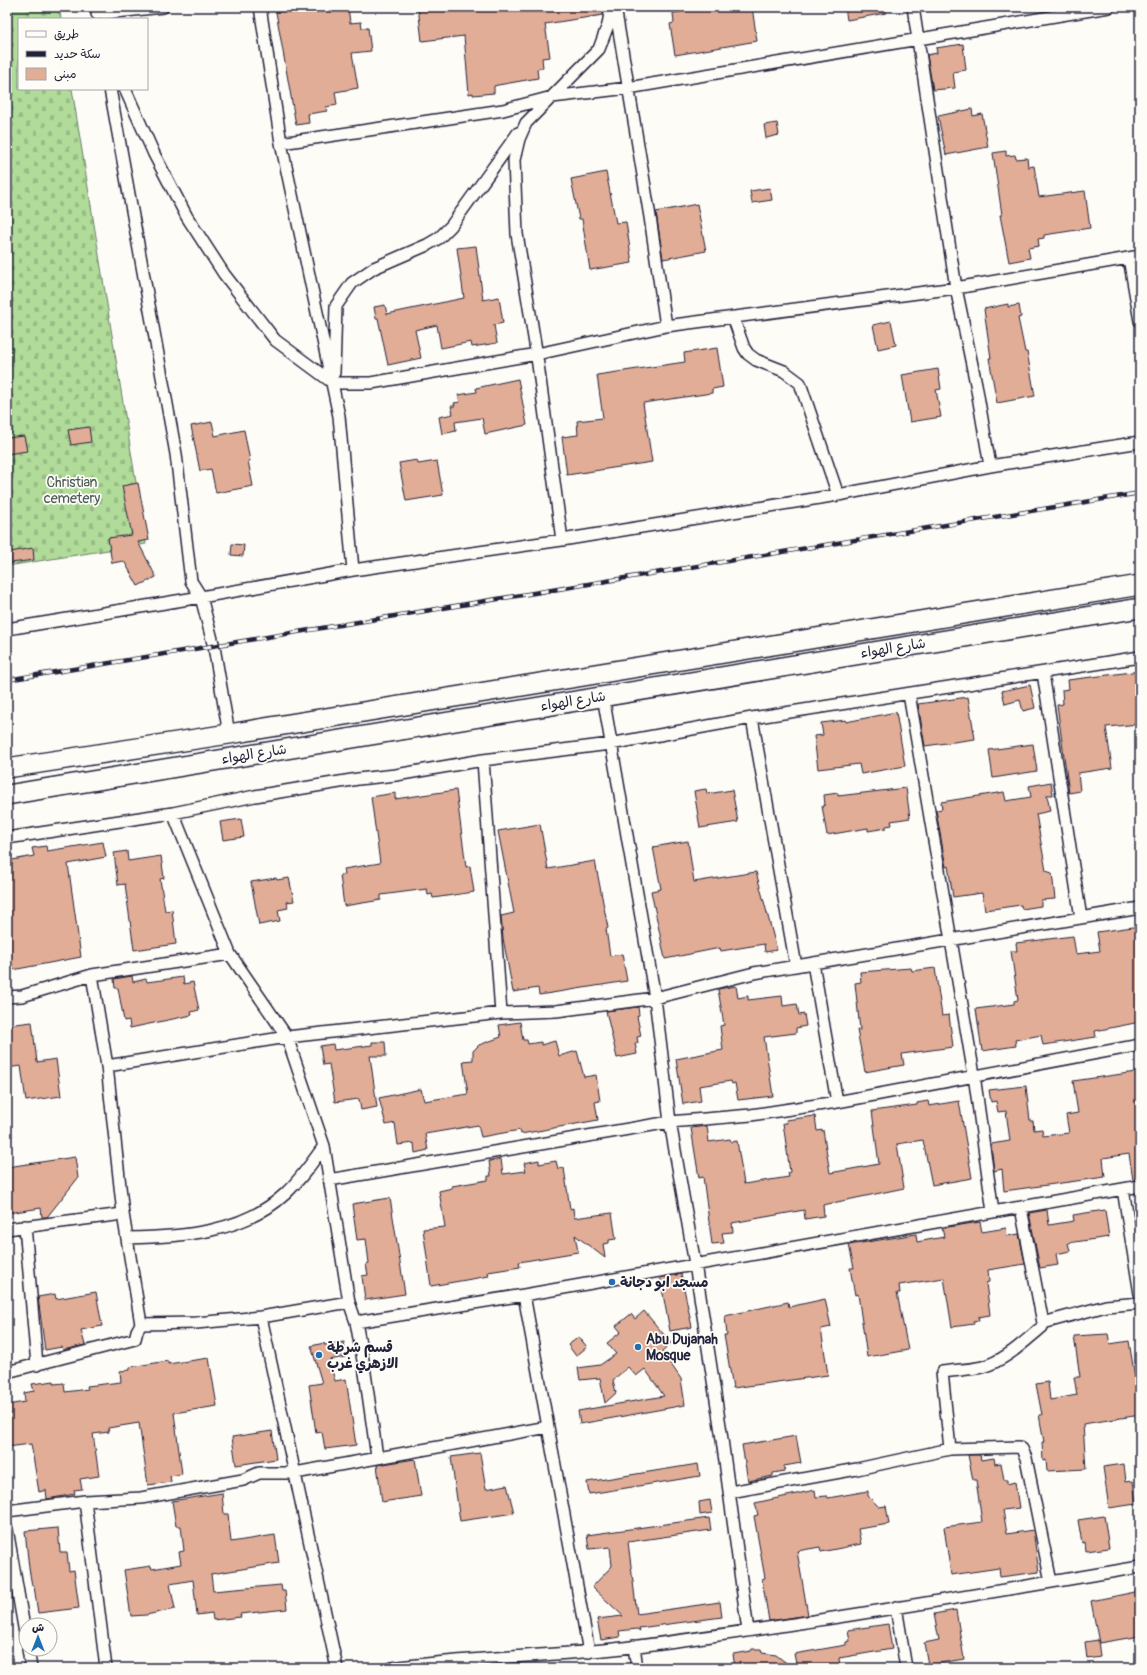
<svg xmlns="http://www.w3.org/2000/svg" width="1147" height="1675" viewBox="0 0 1147 1675" font-family="Pangolin,'Playpen Sans Arabic',sans-serif">
  <style>
    .cemetery { fill: url(#cemetery-stones); stroke: #697e6a }
    .building { fill: #e2ad96; stroke: #22223b }
    .lines { fill: none; stroke-linecap: round; stroke-linejoin: round }
    .minor-casing { stroke: #22223b; stroke-width: 14 }
    .trunk-casing { stroke: #22223b; stroke-width: 22 }
    .minor { stroke: #fdfcf7; stroke-width: 11 }
    .trunk { stroke: #fdfcf7; stroke-width: 19 }
    .rail-casing { stroke: #22223b; stroke-width: 4.5 }
    .rail { stroke: #fdfcf7; stroke-width: 3; stroke-dasharray: 9; stroke-linecap: butt }
    .poi-dot { fill: #1f6fb2; stroke: #fdfcf7; stroke-width: 1.5 }
    .labels { text-anchor: middle; dominant-baseline: central; stroke-width: 3.5; stroke-linejoin: round; paint-order: stroke }
    .park-label { font-size: 14px; fill: #4d5a57; stroke: #fdfcf7 }
    .street-label { font-size: 14px; fill: #22223b; stroke: #fdfcf7 }
    .poi-label { font-size: 14px; font-weight: bold; fill: #22223b; stroke: #fdfcf7; text-anchor: start }
  </style>
  <defs>
    <pattern id="cemetery-stones" width="16" height="16" patternUnits="userSpaceOnUse"><rect width="16" height="16" fill="#b0db99"/><path d="M2 7V4a2 2 0 0 1 4 0v3zM10 15v-3a2 2 0 0 1 4 0v3z" fill="#97bc85"/></pattern>
  </defs>
  <rect width="100%" height="100%" fill="#fdfcf7"/>
  <filter id="ink" filterUnits="userSpaceOnUse"><feTurbulence type="fractalNoise" baseFrequency=".025" numOctaves="2"/><feDisplacementMap in="SourceGraphic" scale="8" xChannelSelector="R" yChannelSelector="G"/><feConvolveMatrix kernelMatrix="1 2 1 2 8 2 1 2 1" color-interpolation-filters="sRGB"/></filter>
  <g filter="url(#ink)">
    <path class="cemetery" d="M7 7H59L61 19H19V89H72L146 544 7 566Z"/>
    <path class="building" d="M311 7H348L350 23 361 22 362 28H368L371 51 352 53 358 88 335 92 337 105 326 107 327 111 308 114 309 123 296 125 276 12Z
      M418 7H604L603 15 545 24 550 57 542 58 543 68 537 69 538 78 498 85 494 86V93L473 95V93L469 94 464 36 422 41Z
      M708 7H752L757 41 675 55 670 24 674 23 673 13Z
      M845 7H886V13L847 20Z
      M963 44 966 70 953 72 955 88 933 90 927 55 937 53 936 48Z
      M972 109 973 116 982 114 988 147 946 155 938 116Z
      M777 123 779 135 766 138 764 125Z
      M1006 151V156L1015 155 1016 159 1027 158 1028 167 1034 166 1039 197 1085 191 1090 228 1044 235V238L1038 239 1039 246 1028 248 1030 258 1009 262 1000 215H1002L993 153Z
      M606 172 616 223 626 222 632 263 590 270 582 219H579L571 179Z
      M770 188 772 200 752 203 750 191Z
      M697 204 706 251 663 259 656 212Z
      M476 246 483 300 499 297 503 323 494 325 497 343 472 347 471 342 441 348 437 325 415 330 421 358 388 365 378 318H376L374 307 385 305 387 314 464 298 457 248Z
      M1008 304V307L1019 305 1021 317 1018 318 1025 352H1027L1035 396 997 403 989 358H991L984 309Z
      M891 321 896 345 878 349 873 325Z
      M717 348 723 387 712 389V393L643 403 652 462 567 475 562 437 578 435 577 421 603 418 597 375 685 362 684 353Z
      M938 369 941 389 936 390 941 417 910 422 902 375Z
      M518 379 527 425 485 434 482 418 455 422 456 431 442 434 439 417 453 414 451 406H455L454 403 460 402 458 395 477 392 476 388Z
      M212 422 215 436 244 430 250 461H248L253 486 216 493 211 469 200 471 191 426Z
      M89 427 91 442 71 445 68 430Z
      M24 436 27 451 7 454V438Z
      M417 460 418 464 437 461 443 495 406 501 399 463Z
      M138 483 149 540 138 542 156 577 138 586 124 561 112 563 108 538 132 535 122 486Z
      M232 544 244 545 243 556 231 555Z
      M33 548 34 560 11 563 10 552Z
      M1140 671V724L1106 727 1112 768 1078 773 1080 791 1069 793 1057 705 1063 704 1062 690 1069 689 1068 680Z
      M1030 685 1035 708 1023 711 1020 700 1005 704 1002 691Z
      M968 697 975 739 925 746 918 704Z
      M896 712 905 766 861 774 859 764 818 769 814 736 823 735 821 723 846 720V722Z
      M1033 744 1037 771 993 778 989 750Z
      M1051 782 1053 795H1047L1050 811 1036 814 1046 871 1052 873 1055 899 1041 900V906L1022 909 1021 905 985 910 982 893 953 897 948 866 946 867 936 810 942 809 941 802 1004 792 1006 801 1031 797 1029 786Z
      M906 788 910 818 891 821 892 825 886 826V828L868 831V828L827 835 822 806 825 805 824 795 838 793V796Z
      M706 789 707 794 732 790 738 822 700 828 694 791Z
      M456 790 466 867 470 866 474 892 433 898 432 894 428 895 427 889 381 895V900L344 906 340 875H345L344 869 380 863 371 797 395 793V799Z
      M241 819 244 837 223 840 220 822Z
      M540 824 548 869 595 861 608 928 606 929 610 956 622 954 627 981 539 995 538 988 513 992 503 938 501 916 514 913 498 831Z
      M688 841 694 882 756 872 777 950 765 952 764 944 721 951 720 948 665 959 651 891 661 889 653 847Z
      M103 842 106 857 68 864 81 957 7 971V861L34 856 32 848 46 846 47 851Z
      M127 851 128 861 161 856 164 878 160 879 165 911 172 910 176 944 134 950 125 884 118 885 114 853Z
      M276 878 277 880 289 878 294 901 287 902 288 908 278 910 280 921 259 925 251 882Z
      M1140 926V1022L1095 1031 1096 1037 1043 1045 1041 1035 1015 1040 1016 1046 982 1051 976 1009 1014 1004V1001L1018 1000 1011 951H1017L1016 943 1073 936 1076 954 1100 951 1097 932Z
      M911 968 912 971 935 968 942 1016 949 1015 953 1047 902 1054 904 1065 865 1072 857 1030H860L855 983 861 982 860 972Z
      M132 976 133 982 146 979 147 982 183 977 184 984 193 982 199 1010 191 1012 192 1015 130 1028 129 1020 124 1021 118 988H115L114 979Z
      M736 986 738 998 748 996V1000L782 996 783 1006 797 1004 799 1015 804 1014 806 1026 796 1028V1033L764 1037 773 1096 738 1100 735 1083 732 1084 731 1081 699 1086 701 1101 683 1104 676 1059 723 1050 720 1026 724 1025 718 989Z
      M638 1007 639 1015 637 1016 641 1036 637 1037 638 1043H635L637 1054 617 1058 606 1011Z
      M32 1022 37 1062 56 1059 61 1096 26 1101 21 1066 7 1068V1025Z
      M520 1022 523 1040H527L528 1044 541 1042V1045L555 1041 559 1056 577 1051 584 1077 596 1075 600 1101 595 1102 598 1120 521 1134 520 1130 481 1137 478 1125 425 1134 428 1150 415 1153 414 1143 398 1145 395 1123 386 1125 379 1098 421 1089 424 1101 468 1094 463 1061 473 1060V1051L479 1045 501 1037 499 1025Z
      M372 1042H385L386 1056H370L377 1107 361 1110 359 1099 335 1102 329 1064 323 1065 320 1046 333 1044 334 1050 372 1045Z
      M1136 1072 1138 1083H1140V1179L1133 1180 1129 1154 1103 1158 1105 1177 1004 1191 1002 1169 994 1171 991 1144 1010 1141 1006 1111 998 1112 996 1101 991 1102 989 1090 1026 1086 1030 1121H1033L1034 1130 1042 1129 1043 1136 1069 1133 1066 1115 1078 1113 1073 1081Z
      M928 1101 929 1106 959 1101 972 1178 932 1185 923 1140 897 1144 904 1188 823 1205 824 1216 805 1219 804 1210 732 1223 733 1232 722 1233 724 1243 712 1244 703 1177 699 1178 691 1128 707 1126 709 1142 730 1139 731 1142 737 1141 744 1184 789 1177 788 1173 790 1172 783 1123H787L786 1120 815 1116 817 1131 823 1130 830 1173 879 1164 872 1111 917 1105V1103Z
      M75 1157 78 1178 47 1217H42L41 1208 8 1213 7 1167Z
      M501 1159 503 1174 526 1171 524 1163 539 1160V1164L556 1161 558 1169 564 1168 570 1209 573 1208 574 1218 612 1213 616 1239 609 1240V1243L603 1244 605 1258 575 1235 578 1252 519 1262 520 1267 488 1272 489 1276 431 1286 423 1229 445 1227 439 1191 452 1188V1186L488 1180V1176H491L489 1161Z
      M390 1198 405 1294 365 1300 362 1276 368 1275 366 1264 369 1263 366 1239 357 1240 352 1204Z
      M1047 1210 1049 1225 1074 1221 1073 1215 1105 1210 1109 1237 1068 1243 1070 1251 1056 1254 1058 1265 1040 1268 1029 1213Z
      M980 1222 982 1232 1006 1228 1007 1236 1019 1234 1025 1264 988 1270 989 1282 986 1283 990 1315 978 1317 979 1320 973 1321 974 1324 952 1327 944 1278 899 1285 900 1293H897L908 1350 867 1357 858 1294 855 1295 850 1268H854L849 1245 916 1234 917 1242 944 1237 942 1228Z
      M681 1274 692 1327 670 1331 660 1278Z
      M96 1292 102 1326 81 1330 85 1345 63 1350 62 1347 45 1350 38 1297 55 1294 56 1299Z
      M825 1299 831 1327 821 1329 828 1375 733 1388 724 1335H727L725 1316 788 1302 789 1307Z
      M644 1311 671 1343 662 1351 681 1379 685 1405 580 1424 578 1411 664 1396 645 1369 636 1376 628 1367 613 1380 616 1393 605 1403 600 1378 580 1380 578 1368 600 1365 616 1354 607 1343 621 1332 616 1326 631 1314 635 1319Z
      M1108 1334 1110 1344 1129 1341 1137 1391 1140 1390V1415L1083 1424 1086 1469 1047 1471 1046 1460 1043 1461 1042 1442H1044L1039 1415H1042L1036 1384 1048 1382 1050 1400 1077 1395 1074 1377H1080L1074 1336Z
      M579 1337 587 1347 576 1356 568 1345Z
      M344 1342 346 1357 329 1360 335 1381 346 1379 356 1445 325 1449 322 1432 316 1433 309 1385 322 1383 311 1346 324 1343V1345Z
      M209 1358 217 1406 174 1413 182 1474 170 1476 171 1482 148 1485 139 1423 108 1428 109 1432 93 1434 99 1476 80 1479 82 1489 74 1490 75 1494 47 1499 46 1490 39 1492 31 1444 7 1447V1405L25 1402 24 1393 34 1391 32 1384 54 1381V1384L64 1383 65 1392 88 1389 87 1386 121 1382 120 1371 130 1370V1367L168 1361V1364Z
      M272 1431 276 1459 236 1465 232 1437Z
      M796 1436 801 1463 784 1466 785 1471 773 1473V1476L748 1481 742 1445Z
      M480 1453 486 1489 507 1485 514 1513 460 1521 451 1457Z
      M968 1455H980L981 1460 994 1458 995 1464 1001 1463 1004 1480H1007V1484L1015 1482 1019 1508 1003 1510 1007 1534 1033 1530 1039 1572 1000 1577 999 1568 951 1575 944 1527 982 1522 976 1480H973Z
      M415 1459 421 1496 382 1502 377 1465Z
      M698 1464 700 1476 589 1494 587 1482Z
      M1124 1464 1126 1482 1133 1481 1136 1504 1109 1508 1103 1467Z
      M815 1490 816 1497 827 1496 828 1498 868 1491V1496L879 1507 886 1506 889 1524 858 1529 861 1544 821 1552 820 1547 797 1551 808 1615 769 1621 762 1579 765 1578 754 1516 758 1515 755 1503Z
      M222 1493 224 1514H228L231 1542 275 1535 279 1563 211 1574 213 1591 281 1585 282 1591H285L287 1609 240 1614 241 1617 213 1620 212 1613 197 1615 193 1580 170 1584 175 1609 146 1615 131 1616 124 1570 151 1566 152 1569 181 1564 179 1552 184 1551 181 1526H176L172 1501Z
      M710 1500 712 1513 700 1515 699 1502Z
      M1104 1516 1109 1548 1086 1551 1085 1542 1082 1543 1078 1520Z
      M709 1518 711 1530 628 1542 637 1614 720 1602 722 1617 639 1628 640 1631 637 1629 619 1631 620 1637 601 1640 597 1619 623 1616 592 1587 612 1566 610 1547 589 1549 587 1535Z
      M58 1528 60 1552H67L69 1571 74 1570 79 1608 38 1613 34 1586H32L29 1568 25 1531Z
      M1140 1591V1636L1099 1643 1091 1601Z
      M956 1610 964 1659 928 1665 924 1643 939 1640 934 1614Z
      M888 1624 892 1649 839 1658 840 1668H797L794 1654 846 1645V1642L850 1641 848 1630Z
      M1098 1640 1100 1657 1087 1659 1085 1642Z
      M752 1649H761L762 1653 776 1655 793 1668H735L733 1654 751 1651Z"/>
    <g class="lines">
      <defs>
        <path id="minor" d="M260 7 281 143 339 416 353 570
          M615 7 650 217 666 326
          M913 7 956 288 976 384 990 466
          M97 14 163 7
          M110 89 176 454 191 581 201 597 214 647 229 734
          M125 89 154 154 187 217 224 274 275 340 333 383H371L537 354 666 326 956 288 1140 256
          M281 143 503 110 552 97 628 88 1109 7
          M1129 258 1140 321
          M733 317 744 348 748 354 756 360 784 371 800 383 838 495
          M334 373 336 306 352 283 374 268 427 245 439 238 451 226 518 133
          M562 540 536 350 517 234 514 160 519 139 526 123 599 49 608 25 611 7
          M7 629 201 597 353 570 562 540 838 495 990 466 1140 442
          M1043 673 1081 918
          M909 694 974 1075 993 1212
          M603 696 655 998 670 1122 695 1264 721 1432 748 1631
          M752 718 796 966
          M483 760 501 1013
          M173 813 230 954 287 1037 324 1146 349 1302
          M7 838 173 813 255 796 358 779 396 775 483 760 610 744 752 718 1140 657
          M813 963 837 1102
          M7 997 22 996 92 975 230 954
          M107 1066 287 1037 501 1013 556 1011 655 998 754 973 1140 908
          M329 1180 670 1122 751 1115 837 1102 1140 1045
          M1123 1189 1140 1294
          M1021 1208 1043 1323
          M25 1226 37 1365
          M7 1229 123 1214
          M127 1238C182 1237 243 1233 285 1194 300 1180 312 1163 324 1146
          M524 1295 589 1652
          M261 1317 337 1668
          M356 1322 364 1366 377 1457
          M141 1324 196 1323 261 1317 349 1302 356 1322 524 1295 1140 1186
          M7 1372 135 1339 137 1331 141 1324 123 1214 107 1066 92 975
          M950 1449 942 1372C955 1370 969 1370 982 1367 1005 1361 1024 1342 1042 1327L1043 1323 1106 1306 1140 1303
          M730 1492 857 1469 950 1449 1019 1447 1022 1449 1026 1458 1051 1582
          M85 1501 106 1668
          M7 1511 85 1501 141 1498 243 1480 259 1473H295L548 1427
          M7 1529 26 1639
          M896 1607 906 1668
          M634 1646 637 1668
          M28 1649 31 1668
          M392 1668C468 1657 546 1657 623 1648 796 1626 968 1596 1140 1567"/>
        <path id="trunk" d="M7 768 229 734 1140 585
          M7 795 1140 608"/>
      </defs>
      <use href="#minor" class="minor-casing"/>
      <use href="#trunk" class="trunk-casing"/>
      <use href="#minor" class="minor"/>
      <use href="#trunk" class="trunk"/>
      <defs>
        <path id="rail" d="M7 680 1140 493"/>
      </defs>
      <use href="#rail" class="rail-casing"/>
      <use href="#rail" class="rail"/>
    </g>
  </g>
  <g class="poi-dot">
    <circle cx="612" cy="1282" r="4"/>
    <circle cx="638" cy="1347" r="4"/>
    <circle cx="319" cy="1355" r="4"/>
  </g>
  <g class="labels">
    <g class="park-label">
      <text x="72" y="482">Christian<tspan x="72" dy="16">cemetery</tspan></text>
    </g>
    <g class="street-label">
      <text transform="translate(893 648) rotate(-9)">شارع الهواء</text>
      <text transform="translate(573 701) rotate(-9)">شارع الهواء</text>
      <text transform="translate(254 754) rotate(-9)">شارع الهواء</text>
    </g>
    <g class="poi-label">
      <text x="620" y="1282">مسجد ابو دجانة</text>
      <text x="646" y="1339">Abu Dujanah<tspan x="646" dy="16">Mosque</tspan></text>
      <text x="327" y="1347">قسم شرطة<tspan x="327" dy="16">الازهري غرب</tspan></text>
    </g>
  </g>
  <rect width="1147" height="1675" fill="none" stroke="#fdfcf7" stroke-width="24"/>
  <rect x="12" y="12" width="1123" height="1651" fill="none" stroke="#22223b" stroke-width="1.5" filter="url(#ink)"/>
  <rect x="18" y="18" width="130" height="72" fill="#fdfcf7" stroke="#a5a5ac"/>
  <rect x="26" y="31" width="20" height="6" fill="#fdfcf7" stroke="#a5a5ac"/>
  <text x="54" y="38" font-size="12" fill="#22223b">طريق</text>
  <rect x="26" y="51" width="20" height="6" fill="#22223b" stroke="#a5a5ac"/>
  <text x="54" y="58" font-size="12" fill="#22223b">سكة حديد</text>
  <rect x="26" y="68" width="20" height="12" fill="#e2ad96" stroke="#a5a5ac"/>
  <text x="54" y="78" font-size="12" fill="#22223b">مبنى</text>
  <g transform="translate(38 1637)"><circle r="19" fill="#fdfcf7" stroke="#a5a5ac"/>
  <path d="M0-3L7 15L0 10L-7 15Z" fill="#1f6fb2"/>
  <text y="-6" font-size="11" font-weight="bold" text-anchor="middle" fill="#22223b">ش</text>
  </g>
</svg>
